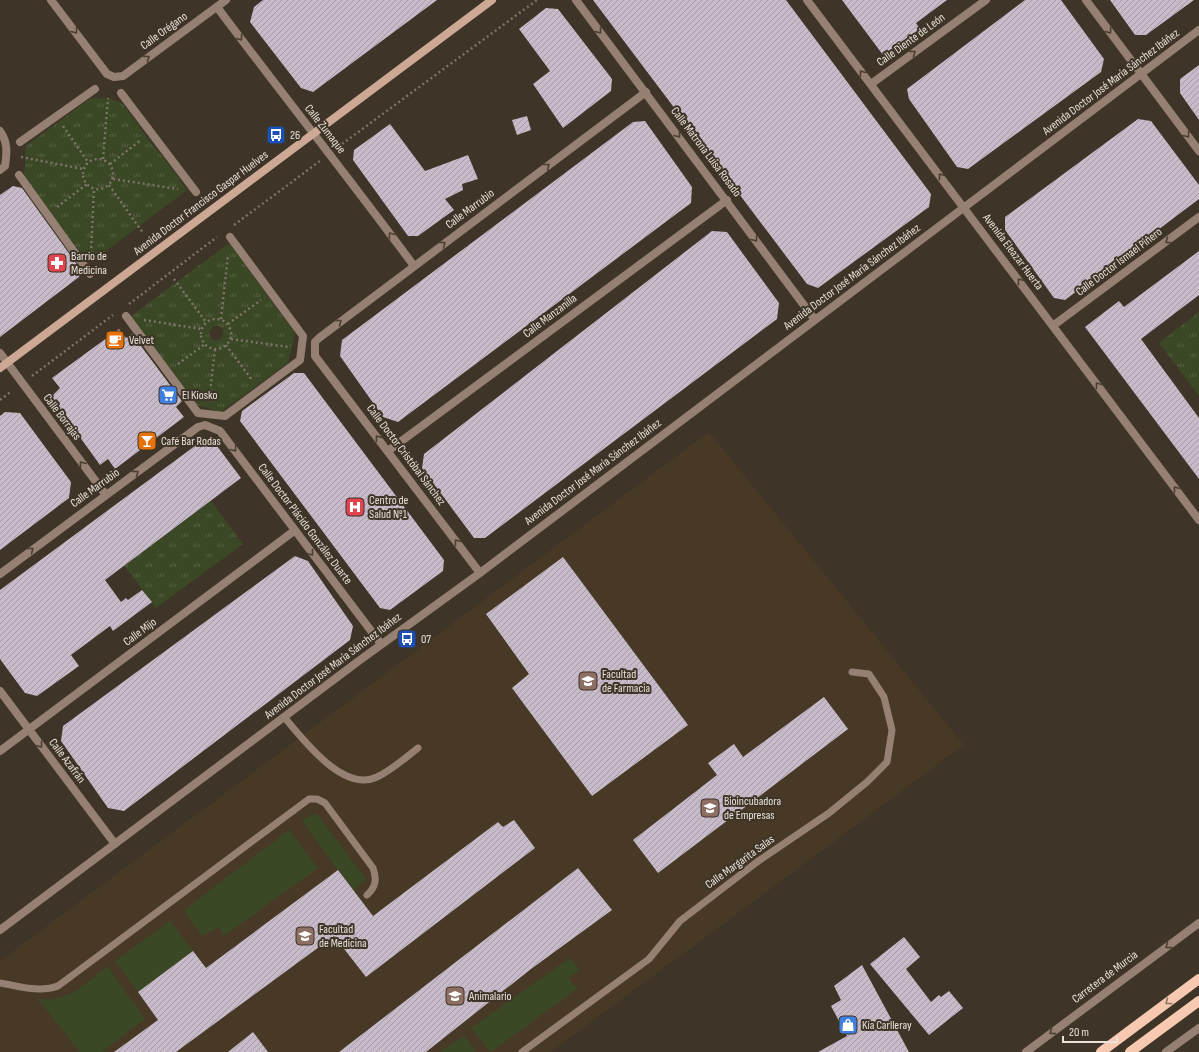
<svg xmlns="http://www.w3.org/2000/svg" width="1199" height="1052" viewBox="0 0 1199 1052" font-family="'Sofia Sans Condensed',sans-serif">
  <style>
    .built { fill: #473926 }
    .grass { fill: url(#grass-tufts); fill-rule: evenodd }
    .garden { fill: #3b4826 }
    .building { fill: url(#building-hatch) }
    .lines { fill: none; stroke-linecap: round; stroke-linejoin: round }
    .path { stroke: #7d7469; stroke-width: 2.5; stroke-dasharray: 2 3; stroke-linecap: butt }
    .lane { stroke: #968073; stroke-width: 7 }
    .street { stroke: #968073; stroke-width: 8 }
    .secondary { stroke: #cda995; stroke-width: 8 }
    .primary { stroke: #f7c9b0; stroke-width: 10 }
    .oneway { stroke: #4b3f32 }
    .oneway2 { stroke: #917765 }
    .labels { text-anchor: middle; dominant-baseline: central; stroke-width: 4; stroke-linejoin: round; paint-order: stroke }
    .street-label { font-size: 12px; fill: #e9e2da; stroke: #3e3427 }
    .poi-label { font-size: 12px; fill: #e9e2da; stroke: #3e3427; text-anchor: start }
  </style>
  <defs>
    <pattern id="grass-tufts" width="24" height="20" patternUnits="userSpaceOnUse"><rect width="24" height="20" fill="#3b4826"/><path d="M3 7l-1-3M5 7V3M7 7l1-3M15 17l-1-3M17 17v-4M19 17l1-3" fill="none" stroke="#576245"/></pattern>
    <pattern id="building-hatch" width="6" height="6" patternUnits="userSpaceOnUse"><rect width="6" height="6" fill="#c7bac9"/><path d="M-1 1l2-2M0 6l6-6M5 7l2-2" fill="none" stroke="#a79ca7"/></pattern>
  </defs>
  <rect width="100%" height="100%" fill="#3e3427"/>
  <path class="built" d="M709 432 964 745 551 1052H0V961Z"/>
  <path class="grass" d="M91 98 110 99 122 103 152 144 181 180H179L187 190 90 263 83 257 24 178 26 146Z
    M229 243 295 333 288 363 221 412 197 405 130 317ZM214 326H219L223 330V336L219 340H214L210 337 209 332Z
    M1199 312V396L1159 343Z
    M211 501 243 544 156 608 124 565Z"/>
  <path class="garden" d="M316 813 366 879 353 890 302 821Z
    M289 830 318 868 224 936 219 927 202 936 184 910Z
    M170 921 193 951 138 992 115 961Z
    M570 958 579 970 568 978 577 989 491 1052 471 1028Z
    M107 966 145 1019 102 1052H80L38 999C69 1003 85 984 107 966Z
    M465 1035 475 1052H440Z"/>
  <path class="building" d="M263 0H437L313 92 301 88 250 22 254 7Z
    M593 0H786L931 194 929 207 818 288 807 284Z
    M842 0H947L916 23 920 29 883 55Z
    M1025 0H1061L1104 59 1101 72 968 169 957 167 909 99 907 89Z
    M1110 0H1194L1146 35H1135Z
    M546 8 558 9 612 79 611 91 563 128 533 84 550 71 519 29Z
    M1199 65V120L1180 93V79Z
    M527 116 531 130 517 135 512 120Z
    M1138 119 1151 121 1199 185V199L1065 300 1054 298 1005 230V217Z
    M645 121 692 187 691 203 398 422 383 417 340 356 342 340 633 122Z
    M390 124 425 171 468 155 478 179 462 184 463 190 445 199 454 210 418 236H408L353 160 354 150Z
    M13 186 22 188 81 270 79 277 0 337V195Z
    M712 231 727 232 779 303 777 319 485 538H474L422 468 424 454Z
    M1199 251V295L1141 339 1199 418V479L1085 327 1119 301 1124 307Z
    M119 329 126 338 132 334 182 401 176 407 184 417 115 469 108 459 100 465 51 397 60 388 52 378Z
    M294 373H304L444 560 443 571 390 610 380 608 240 421 242 411Z
    M5 412 20 413 71 482 69 498 0 550V416Z
    M203 440 214 442 241 478 105 580 121 602 126 598 128 600 142 590 152 602 113 631 110 626 71 655 79 666 37 696 25 693 0 659V590Z
    M295 556 308 561 353 626 350 640 124 811 108 808 61 741 63 726Z
    M563 557 688 725 592 796 512 688 529 674 486 614Z
    M824 697 848 729 658 873 633 840 717 775 708 763 734 744 743 757Z
    M514 820 535 848 366 977 334 936 176 1052H114L158 1020 138 992 193 951 206 968 338 870 373 916 498 822 503 827Z
    M578 868 612 910 531 969 426 1052H339Z
    M904 937 920 957 906 969 931 1002 939 995 941 997 949 991 963 1008 929 1035 870 964Z
    M862 965 909 1052H818L847 1036 831 1006 841 1000 834 986Z
    M253 1032 268 1052H228Z"/>
  <g class="lines">
    <path class="path" d="M63 126 88 162
      M338 147 537 0
      M21 157 83 169
      M83 174a15 15 0 1 1 30 0a15 15 0 1 1-30 0Z
      M103 159 108 98
      M110 164 141 140
      M113 179 178 189
      M109 185 143 233
      M57 207 87 184
      M234 225 320 161
      M91 253 94 189
      M174 279 206 322
      M129 304 217 237
      M201 334a15 15 0 1 1 30 0a15 15 0 1 1-30 0Z
      M221 319 228 255
      M144 320 202 329
      M228 324 261 300
      M231 339 289 347
      M226 345 252 380
      M178 364 205 344
      M32 376 113 315
      M0 400 12 391
      M209 401 215 349"/>
    <path class="lane" d="M284 717C304 740 343 793 377 777 392 770 405 758 418 748
      M0 983C19 986 39 993 58 986L309 799H317L325 803 373 868C377 879 376 887 367 895
      M522 1052 649 959 680 921 757 862 829 813 867 782 887 762 892 730 884 697 869 674 852 672"/>
    <path class="street" d="M51 0 107 74 114 77 123 76 226 0
      M576 0 815 320
      M807 0 1199 520
      M1086 0 1199 151
      M217 7C282 94 350 179 414 266
      M871 84 986 0
      M121 93 196 192
      M0 131C8 142 7 153 5 166L0 170
      M20 142 95 89
      M19 175 90 274
      M126 316 198 413 225 416 300 360 303 336 230 237
      M1054 325 1199 217
      M0 353 106 495
      M388 451 727 200
      M480 573 315 356V342L319 338 646 92
      M0 574 198 427 205 425 220 431 381 644
      M0 691 115 844
      M0 751 294 531
      M0 930 360 660 480 573 1199 30
      M1026 1052 1199 923
      M1166 1052 1199 1028"/>
    <path class="secondary" d="M0 368 492 0"/>
    <path class="primary" d="M1101 1052 1199 979
      M1130 1052 1199 1001"/>
  </g>
  <defs><path id="oneway-chevron" d="M-2-3.5L2.5 0L-2 3.5" fill="none" stroke-width="1.6" stroke-linecap="round" stroke-linejoin="round"/></defs>
  <g class="oneway">
    <use href="#oneway-chevron" transform="translate(75 31) rotate(53)"/>
    <use href="#oneway-chevron" transform="translate(599 31) rotate(53)"/>
    <use href="#oneway-chevron" transform="translate(1109 31) rotate(53)"/>
    <use href="#oneway-chevron" transform="translate(240 38) rotate(53)"/>
    <use href="#oneway-chevron" transform="translate(913 53) rotate(-36)"/>
    <use href="#oneway-chevron" transform="translate(147 58) rotate(-36)"/>
    <use href="#oneway-chevron" transform="translate(862 73) rotate(-127)"/>
    <use href="#oneway-chevron" transform="translate(678 135) rotate(53)"/>
    <use href="#oneway-chevron" transform="translate(1187 135) rotate(53)"/>
    <use href="#oneway-chevron" transform="translate(547 166) rotate(-37)"/>
    <use href="#oneway-chevron" transform="translate(941 176) rotate(-127)"/>
    <use href="#oneway-chevron" transform="translate(391 235) rotate(-126)"/>
    <use href="#oneway-chevron" transform="translate(755 239) rotate(54)"/>
    <use href="#oneway-chevron" transform="translate(1168 241) rotate(143)"/>
    <use href="#oneway-chevron" transform="translate(443 244) rotate(-37)"/>
    <use href="#oneway-chevron" transform="translate(1020 281) rotate(-127)"/>
    <use href="#oneway-chevron" transform="translate(339 322) rotate(-37)"/>
    <use href="#oneway-chevron" transform="translate(1098 385) rotate(-127)"/>
    <use href="#oneway-chevron" transform="translate(378 438) rotate(-127)"/>
    <use href="#oneway-chevron" transform="translate(234 449) rotate(54)"/>
    <use href="#oneway-chevron" transform="translate(82 464) rotate(-127)"/>
    <use href="#oneway-chevron" transform="translate(136 473) rotate(-36)"/>
    <use href="#oneway-chevron" transform="translate(1176 489) rotate(-127)"/>
    <use href="#oneway-chevron" transform="translate(457 542) rotate(-127)"/>
    <use href="#oneway-chevron" transform="translate(31 550) rotate(-37)"/>
    <use href="#oneway-chevron" transform="translate(311 553) rotate(52)"/>
    <use href="#oneway-chevron" transform="translate(40 745) rotate(53)"/>
    <use href="#oneway-chevron" transform="translate(1168 946) rotate(143)"/>
    <use href="#oneway-chevron" transform="translate(1052 1032) rotate(143)"/>
  </g>
  <use class="oneway2" href="#oneway-chevron" transform="translate(1168 1002) rotate(143)"/>
  <defs>
    <symbol id="bus-square" viewBox="-11 -11 22 22"><rect x="-9" y="-9" width="18" height="18" rx="4" fill="#1a4fb4" stroke="#3e3427"/><path d="M-5-6H5V4H4V6H2V4H-2V6H-4V4H-5ZM-3.5-4V0h7V-4ZM-3.5 1.2v1.5H-2V1.2ZM2 1.2v1.5H3.5V1.2Z" fill="#fff"/></symbol>
    <symbol id="pharmacy-square" viewBox="-11 -11 22 22"><rect x="-9" y="-9" width="18" height="18" rx="4" fill="#e0444e" stroke="#3e3427"/><path d="M-2-6h4v4h4v4h-4v4h-4v-4h-4v-4h4Z" fill="#fff"/></symbol>
    <symbol id="cafe-square" viewBox="-11 -11 22 22"><rect x="-9" y="-9" width="18" height="18" rx="4" fill="#e8710a" stroke="#3e3427"/><path d="M-5.5-4.5H6V0H3Q3 3.5 0 3.5H-2.5Q-5.5 3.5-5.5 0ZM3-3.2v2h1.7v-2ZM-6 4.5H4V6H-6Z" fill="#fff"/></symbol>
    <symbol id="supermarket-square" viewBox="-11 -11 22 22"><rect x="-9" y="-9" width="18" height="18" rx="4" fill="#3f7fe0" stroke="#3e3427"/><path d="M-6-5.5h2.5l.6 2H6L4.5 2H-2.5L-4.4-4H-6ZM-1.5 3.2a1.3 1.3 0 1 0 .1 0ZM3 3.2a1.3 1.3 0 1 0 .1 0Z" fill="#fff"/></symbol>
    <symbol id="bar-square" viewBox="-11 -11 22 22"><rect x="-9" y="-9" width="18" height="18" rx="4" fill="#e8710a" stroke="#3e3427"/><path d="M-6-5H6L.8 .8V4.5H3.5V6h-7V4.5H-.8V.8Z" fill="#fff"/></symbol>
    <symbol id="hospital-square" viewBox="-11 -11 22 22"><rect x="-9" y="-9" width="18" height="18" rx="4" fill="#e0444e" stroke="#3e3427"/><path d="M-5-5h3v3.5h4V-5h3V5h-3V1.5h-4V5h-3Z" fill="#fff"/></symbol>
    <symbol id="university-square" viewBox="-11 -11 22 22"><rect x="-9" y="-9" width="18" height="18" rx="4" fill="#8d6e63" stroke="#3e3427"/><path d="M0-5L7-2L0 1L-7-2ZM-4 1L0 2.5L4 1V4Q0 6-4 4Z" fill="#fff"/></symbol>
    <symbol id="shop-square" viewBox="-11 -11 22 22"><rect x="-9" y="-9" width="18" height="18" rx="4" fill="#3f7fe0" stroke="#3e3427"/><path d="M-5-2.5h2.3a2.7 3.5 0 0 1 5.4 0H5L5.5 6h-11ZM-1.5-2.5h3a1.5 2.3 0 0 0-3 0Z" fill="#fff"/></symbol>
  </defs>
  <g fill-rule="evenodd">
    <use href="#bus-square" x="265" y="124" width="22" height="22"/>
    <use href="#pharmacy-square" x="46" y="252" width="22" height="22"/>
    <use href="#cafe-square" x="104" y="329" width="22" height="22"/>
    <use href="#supermarket-square" x="157" y="384" width="22" height="22"/>
    <use href="#bar-square" x="136" y="430" width="22" height="22"/>
    <use href="#hospital-square" x="344" y="496" width="22" height="22"/>
    <use href="#bus-square" x="396" y="628" width="22" height="22"/>
    <use href="#university-square" x="577" y="670" width="22" height="22"/>
    <use href="#university-square" x="699" y="797" width="22" height="22"/>
    <use href="#university-square" x="294" y="925" width="22" height="22"/>
    <use href="#university-square" x="444" y="985" width="22" height="22"/>
    <use href="#shop-square" x="837" y="1014" width="22" height="22"/>
  </g>
  <g class="labels">
    <g class="street-label">
      <text transform="translate(164 31) rotate(-36)">Calle Orégano</text>
      <text transform="translate(911 40) rotate(-36)">Calle Diente de León</text>
      <text transform="translate(1111 82) rotate(-37)">Avenida Doctor José María Sánchez Ibáñez</text>
      <text transform="translate(325 129) rotate(52)">Calle Zumaque</text>
      <text transform="translate(706 152) rotate(53)">Calle Matrona Luisa Rosado</text>
      <text transform="translate(201 203) rotate(-37)">Avenida Doctor Francisco Gaspar Huelves</text>
      <text transform="translate(470 209) rotate(-37)">Calle Marrubio</text>
      <text transform="translate(1013 252) rotate(53)">Avenida Eleazar Huerta</text>
      <text transform="translate(1119 262) rotate(-37)">Calle Doctor Ismael Piñero</text>
      <text transform="translate(852 277) rotate(-37)">Avenida Doctor José María Sánchez Ibáñez</text>
      <text transform="translate(550 316) rotate(-37)">Calle Manzanilla</text>
      <text transform="translate(62 417) rotate(53)">Calle Borrajas</text>
      <text transform="translate(406 455) rotate(53)">Calle Doctor Cristóbal Sánchez</text>
      <text transform="translate(593 472) rotate(-37)">Avenida Doctor José María Sánchez Ibáñez</text>
      <text transform="translate(95 488) rotate(-36)">Calle Marrubio</text>
      <text transform="translate(305 524) rotate(53)">Calle Doctor Plácido González Duarte</text>
      <text transform="translate(140 632) rotate(-37)">Calle Mijo</text>
      <text transform="translate(333 666) rotate(-37)">Avenida Doctor José María Sánchez Ibáñez</text>
      <text transform="translate(67 761) rotate(53)">Calle Azafrán</text>
      <text transform="translate(740 862) rotate(-36)">Calle Margarita Salas</text>
      <text transform="translate(1105 977) rotate(-37)">Carretera de Murcia</text>
    </g>
    <g class="poi-label">
      <text x="290" y="135">26</text>
      <text x="71" y="256">Barrio de<tspan x="71" dy="14">Medicina</tspan></text>
      <text x="129" y="340">Velvet</text>
      <text x="182" y="395">El Kiosko</text>
      <text x="161" y="441">Café Bar Rodas</text>
      <text x="369" y="500">Centro de<tspan x="369" dy="14">Salud Nº1</tspan></text>
      <text x="421" y="639">07</text>
      <text x="602" y="674">Facultad<tspan x="602" dy="14">de Farmacia</tspan></text>
      <text x="724" y="801">Bioincubadora<tspan x="724" dy="14">de Empresas</tspan></text>
      <text x="319" y="929">Facultad<tspan x="319" dy="14">de Medicina</tspan></text>
      <text x="469" y="996">Animalario</text>
      <text x="862" y="1025">Kia Carlleray</text>
    </g>
  </g>
  <path d="M1063 1036v6h54v-6" fill="none" stroke="#e9e2da" stroke-width="2"/>
  <text x="1069" y="1036" font-size="12" fill="#e9e2da" stroke="#3e3427" stroke-width="3" paint-order="stroke">20 m</text>
</svg>
